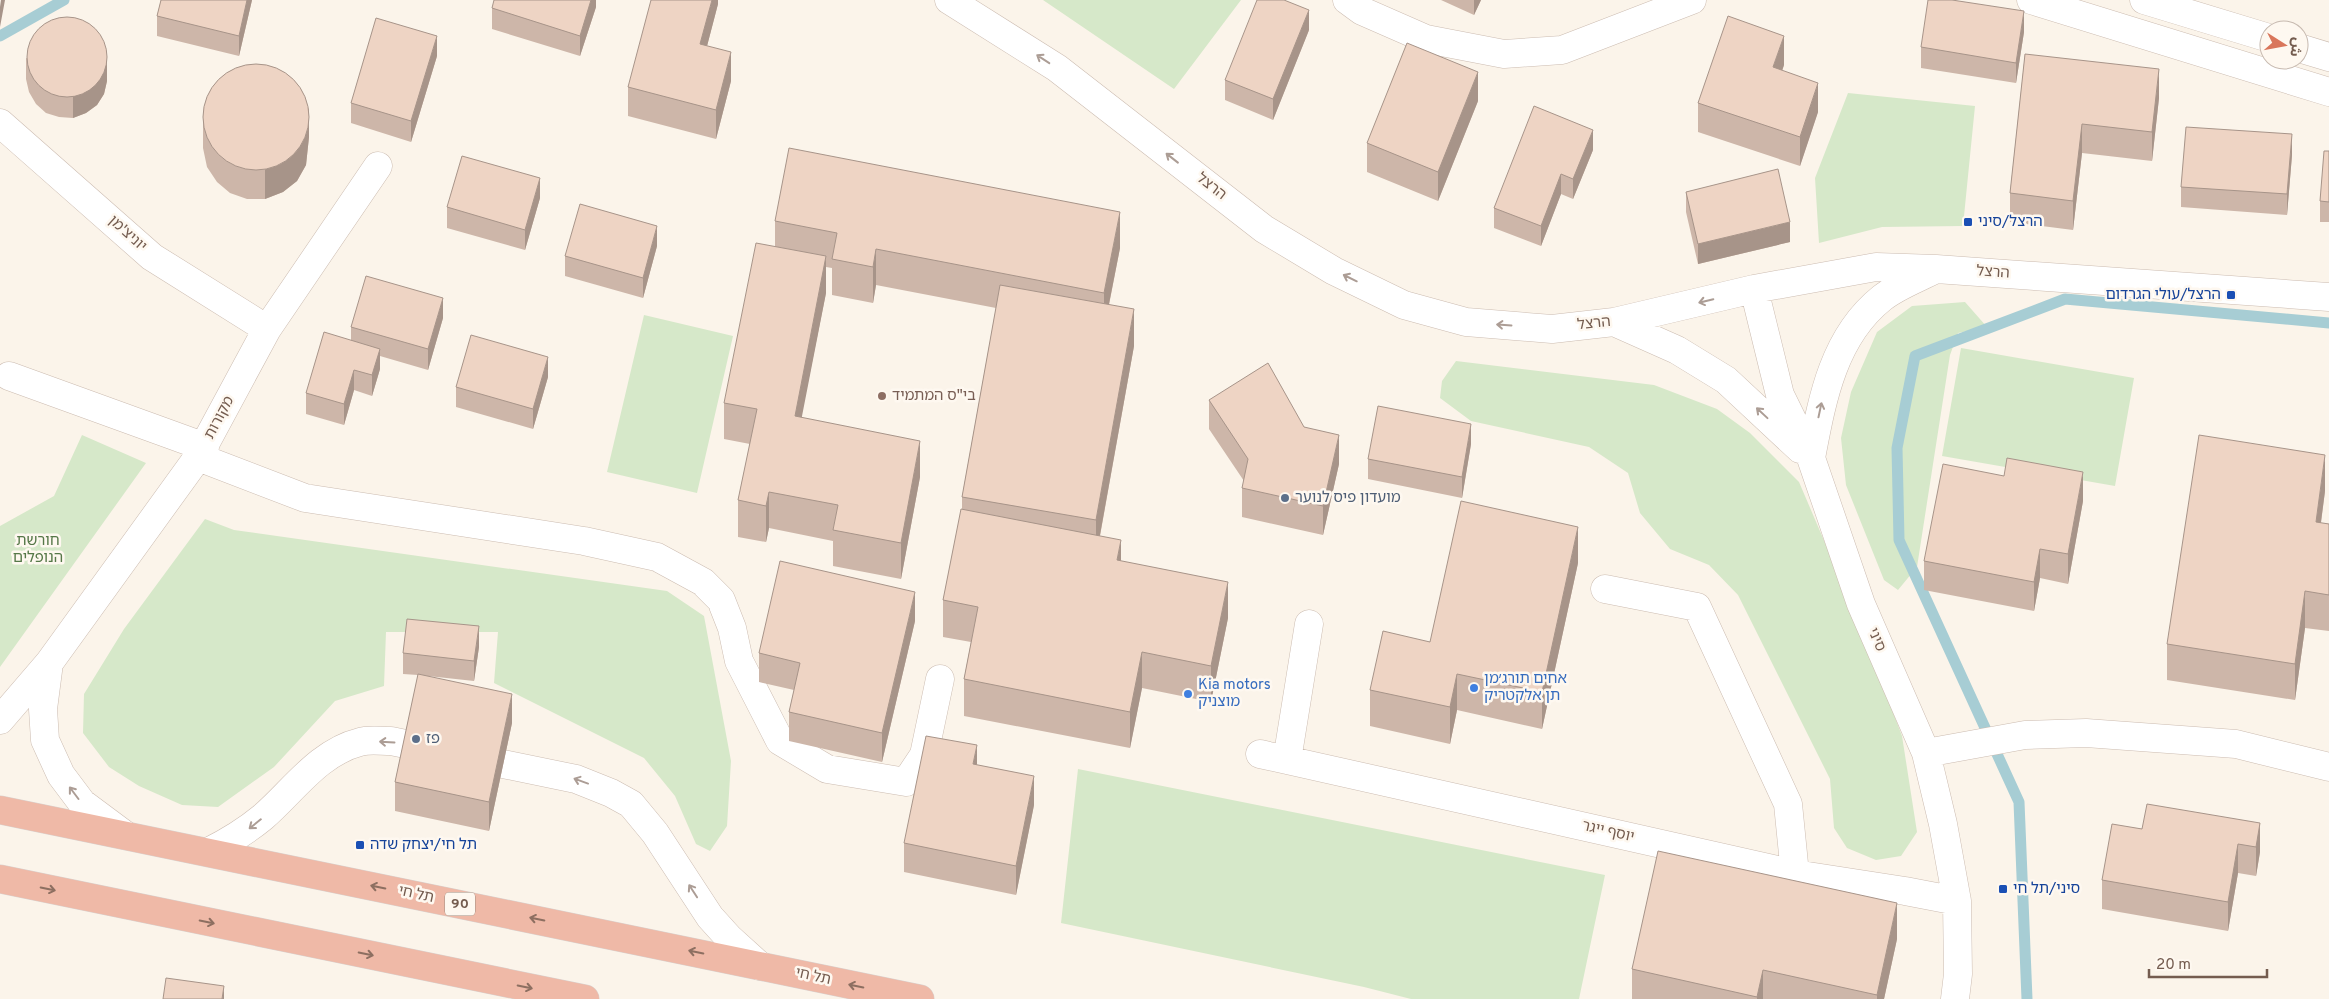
<svg xmlns="http://www.w3.org/2000/svg" width="2329" height="999" viewBox="0 0 2329 999" font-family="Overpass,'Noto Sans Arabic','Noto Sans Hebrew',sans-serif">
  <style>
    .green { fill: #d6e8c9 }
    .lines { fill: none; stroke-linecap: round; stroke-linejoin: round }
    .stream { stroke: #a7cdd4; stroke-width: 11 }
    .minor-casing { stroke: #ccbcb1; stroke-width: 29 }
    .highway-casing { stroke: #d8d1ce; stroke-width: 29 }
    .minor { stroke: #fff; stroke-width: 28 }
    .highway { stroke: #efb9a7; stroke-width: 28 }
    .wall { fill: #cdb6a9 }
    .shaded-wall { fill: #a79489 }
    .building { fill: #eed4c4; stroke: #a79489 }
    .oneway { stroke: #ac9d95 }
    .oneway2 { stroke: #8d6f61 }
    .transit-dot { fill: #1a4fb4; stroke: #fef8f0; stroke-width: 2 }
    .education-dot { fill: #8d6e63; stroke: #fef8f0; stroke-width: 2 }
    .service-dot { fill: #5c6f8a; stroke: #fef8f0; stroke-width: 2 }
    .shop-dot { fill: #3f7fe0; stroke: #fef8f0; stroke-width: 2 }
    .labels { text-anchor: middle; dominant-baseline: central; stroke-width: 5; stroke-linejoin: round; paint-order: stroke }
    .shield { fill: #fef8f0; stroke: #9d8b7f; stroke-width: 1 }
    .shield-label { font-size: 14px; font-weight: bold; fill: #745c4f }
    .street-label { font-size: 15px; fill: #745c4f; stroke: #fef8f0 }
    .transit-label { font-size: 15px; fill: #164399; stroke: #fef8f0; text-anchor: start }
    .education-label { font-size: 15px; fill: #785e54; stroke: #fef8f0; text-anchor: start }
    .service-label { font-size: 15px; fill: #4e5e75; stroke: #fef8f0; text-anchor: start }
    .park-label { font-size: 15px; fill: #567848; stroke: #fef8f0 }
    .shop-label { font-size: 15px; fill: #366cbe; stroke: #fef8f0; text-anchor: start }
  </style>
  <rect width="100%" height="100%" fill="#fbf4ea"/>
  <path class="green" d="M1043 0H1241L1174 89Z
    M1848 93 1975 106 1963 226 1882 227 1819 243 1815 178Z
    M1965 302 1987 327 1958 333 1950 355 1917 567 1898 590 1884 580 1846 485 1841 438 1851 392 1877 332 1912 306Z
    M644 315 733 336 697 493 607 472Z
    M1961 348 2134 378 2115 486 1942 456Z
    M1456 361 1654 385 1717 409 1750 433 1799 482 1858 620 1902 736 1917 832 1901 856 1876 860 1847 848 1834 828 1830 779 1738 595 1709 565 1670 549 1640 513 1628 473 1589 447 1471 421 1440 398 1442 381Z
    M82 435 146 463 0 667V526L54 496Z
    M205 519 234 530 667 591 704 616 731 761 727 826 710 851 696 844 675 796 644 758 494 683 498 632H386L384 686 335 701 274 767 218 807 182 805 139 786 109 767 83 733 84 694 124 629Z
    M1078 769 1605 875 1579 999H1411L1364 987 1061 923Z"/>
  <g class="lines">
    <path class="stream" d="M0 36 64 0
      M2027 999 2019 802 1899 540 1897 448 1915 356 2065 299 2329 323"/>
    <defs>
      <path id="minor" d="M949 0 1057 68 1264 229 1334 271 1404 305 1466 322 1552 329 1614 322 1754 289 1876 267 1936 269 2329 297
        M1347 0 1362 11 1426 39 1504 54 1562 50 1692 0
        M2031 0 2329 92
        M2144 0 2269 38
        M2299 48 2329 57
        M0 123 152 257 267 329
        M1754 289 1780 395 1811 458 1861 604 1926 753 1943 824 1957 901 1958 974 1955 999
        M1614 322 1677 350 1726 380 1800 449
        M9 376 205 447
        M198 457 305 498 584 541 657 557 703 582 721 600 732 628 739 661 780 741 827 769 906 782 924 755 940 679
        M1811 458C1822 400 1833 337 1882 298 1897 286 1919 278 1936 269
        M1605 589 1697 607 1788 804 1795 874
        M49 663 43 709 45 740 61 775 82 803 125 835
        M0 720 49 663 198 457 267 329 378 166
        M1926 753 2025 735 2086 733 2236 744 2329 767
        M1260 754 1795 874 1905 891 1957 901
        M1287 760 1309 624
        M208 852C228 842 246 831 263 817 293 791 319 752 360 742 369 739 381 741 391 741L576 779 611 793 631 804 655 833 710 917 729 938 760 966"/>
      <path id="highway" d="M0 810 920 999
        M0 879 585 999"/>
    </defs>
    <use href="#minor" class="minor-casing"/>
    <use href="#highway" class="highway-casing"/>
    <use href="#minor" class="minor"/>
    <use href="#highway" class="highway"/>
  </g>
  <path class="wall" d="M161 0H252L239 56 157 36V16Z
    M596 0V7L580 56 492 29V8Z
    M718 0V4L707 46 731 81 716 139 628 116V87Z
    M1441 0H1481L1474 15Z
    M1309 30 1273 120 1225 100V80Z
    M2024 32 2016 83 1921 68V47Z
    M2025 54 2159 98 2152 161 2082 153 2073 230 2010 222V193Z
    M437 56 411 142 351 123V103Z
    M26 58 107 81 104 94 97 105 86 113 73 118 59 117 46 113 36 104 29 92 26 79Z
    M1784 65 1782 71 1818 112 1800 166 1698 132V103Z
    M1478 101 1438 201 1367 172V143Z
    M203 119 309 137 306 165 297 181 283 192 265 199H247L230 193 217 182 207 167 203 148Z
    M1593 150 1573 199 1561 194 1541 246 1494 228V208Z
    M2329 151V222H2320V201Z
    M2292 155 2287 215 2181 207V187Z
    M1686 192 1790 242 1698 264 1686 212Z
    M540 198 525 250 447 228V207Z
    M775 221 1120 248 1109 305 1134 346 1100 536 1121 561 1228 618 1211 702 1142 688 1130 748 964 716V679L971 642 943 637V600L962 509V497L996 308 876 285 873 303 832 295V268L826 267V293L801 417 920 477 901 579 833 566V541L769 528 766 542 738 537V500L750 444 724 439V403L775 246Z
    M657 246 643 298 565 276V256Z
    M443 318 428 370 380 356V369L372 396 354 390 344 425 306 414V393L351 341V327Z
    M548 377 533 429 456 407V387Z
    M1209 400 1304 427 1339 464 1323 535 1242 517V488L1244 481 1209 429Z
    M1471 444 1462 498 1368 479V459Z
    M2325 491 2321 523 2329 524V631L2305 628 2295 700 2167 680V644Z
    M2083 501 2068 584 2040 578 2034 611 1924 590V561Z
    M1578 563 1542 729 1457 710 1450 744 1370 726V690L1430 642Z
    M915 621 882 762 789 741V712L794 690 759 682V653Z
    M479 647 474 681 428 676 512 723 489 831 395 811V782L418 675 403 674V653Z
    M1034 805 1016 895 904 872V843Z
    M2260 823V852L2256 876 2238 873 2228 931 2102 909V880Z
    M1897 939 1884 999H1632V969Z"/>
  <path class="shaded-wall" d="M1 0H5L0 27V7Z
    M247 0H252L239 56V36Z
    M591 0H596V7L580 56V36Z
    M712 0H718V4L700 73V44Z
    M1474 0H1481L1474 15Z
    M1309 10V30L1273 120V99Z
    M2024 11V32L2016 83V63Z
    M437 36V56L411 142V121Z
    M1784 36V65L1773 96V67Z
    M731 52V81L716 139V110Z
    M107 60V81L104 94 97 105 86 113 73 118V97Z
    M2159 69V98L2152 161V132Z
    M1478 72V101L1438 201V172Z
    M1818 83V112L1800 166V137Z
    M309 108V137L306 165 297 181 283 192 265 199V170Z
    M2082 124V153L2073 230V201Z
    M1593 130V150L1573 199V179Z
    M2292 134V155L2287 215V194Z
    M1561 174V194L1541 246V226Z
    M540 178V198L525 250V230Z
    M1120 212V248L1104 329V293Z
    M1790 222V242L1698 264V244Z
    M657 226V246L643 298V278Z
    M876 249V285L873 303V267Z
    M826 256V293L795 452V416Z
    M443 298V318L428 370V349Z
    M1134 309V346L1096 557V520Z
    M380 349V369L372 396V375Z
    M548 357V377L533 429V409Z
    M354 370V390L344 425V404Z
    M1471 424V444L1462 498V477Z
    M1339 435V464L1323 535V506Z
    M920 441V477L901 579V543Z
    M2325 455V491L2316 559V522Z
    M2083 472V501L2068 584V554Z
    M769 492V528L766 542V506Z
    M1578 527V563L1542 729V692Z
    M1121 540V576L1117 560Z
    M2040 549V578L2034 611V582Z
    M1228 582V618L1211 702V666Z
    M2305 591V628L2295 700V664Z
    M915 592V621L882 762V733Z
    M479 626V647L474 681V661Z
    M1142 652V688L1130 748V712Z
    M1457 674V710L1450 744V707Z
    M512 694V723L489 831V802Z
    M977 745V774L973 764Z
    M1034 776V805L1016 895V866Z
    M2260 823V852L2256 876V847Z
    M2238 844V873L2228 931V902Z
    M1897 903V939L1884 999H1877V995Z
    M1763 970V999H1757V997Z
    M224 986V999H222Z"/>
  <path class="building" d="M161 0H247L239 36 157 16Z
    M494 0H591L580 36 492 8Z
    M651 0H712L700 44 731 52 716 110 628 87Z
    M1257 0H1284L1309 10 1273 99 1225 80Z
    M1928 0H1952L2024 11 2016 63 1921 47Z
    M1728 16 1784 36 1773 67 1818 83 1800 137 1698 103Z
    M27 57a40 40 0 1 1 80 0a40 40 0 1 1-80 0Z
    M376 18 437 36 411 121 351 103Z
    M1407 43 1478 72 1438 172 1367 143Z
    M2025 54 2159 69 2152 132 2082 124 2073 201 2010 193Z
    M203 117a53 53 0 1 1 106 0a53 53 0 1 1-106 0Z
    M1534 106 1593 130 1573 179 1561 174 1541 226 1494 208Z
    M2186 127 2292 134 2287 194 2181 187Z
    M789 148 1120 212 1104 293 876 249 873 267 832 259 837 233 775 221Z
    M2324 151H2329V202L2320 201Z
    M462 156 540 178 525 230 447 207Z
    M1778 169 1790 222 1698 244 1686 192Z
    M580 204 657 226 643 278 565 256Z
    M756 243 826 256 795 416 920 441 901 543 833 530 838 505 769 492 766 506 738 500 757 409 724 403Z
    M366 276 443 298 428 349 351 327Z
    M1000 285 1134 309 1096 520 962 497Z
    M324 332 380 349 372 375 354 370 344 404 306 393Z
    M471 335 548 357 533 409 456 387Z
    M1268 363 1304 427 1339 435 1323 506 1242 488 1248 459 1209 400Z
    M1378 406 1471 424 1462 477 1368 459Z
    M2199 435 2325 455 2316 522 2329 524V595L2305 591 2295 664 2167 644Z
    M2007 458 2083 472 2068 554 2040 549 2034 582 1924 561 1943 464 2004 476Z
    M1461 501 1578 527 1542 692 1457 674 1450 707 1370 690 1383 631 1430 642Z
    M961 509 1121 540 1117 560 1228 582 1211 666 1142 652 1130 712 964 679 978 607 943 600Z
    M780 561 915 592 882 733 789 712 800 663 759 653Z
    M407 619 479 626 474 661 403 653Z
    M418 674 512 694 489 802 395 782Z
    M926 736 977 745 973 764 1034 776 1016 866 904 843Z
    M2147 804 2260 823 2256 847 2238 844 2228 902 2102 880 2112 824 2142 829Z
    M1658 851 1897 903 1877 995 1763 970 1757 997 1632 969Z
    M166 978 224 986 222 999H163Z"/>
  <defs><path id="oneway-shaft" d="M-6 0H5M1.5-3L5.5 0L1.5 3" fill="none" stroke-width="1.6" stroke-linecap="round" stroke-linejoin="round" transform="scale(1.25)"/></defs>
  <g class="oneway">
    <use href="#oneway-shaft" transform="translate(1043 59) rotate(-147)"/>
    <use href="#oneway-shaft" transform="translate(1172 158) rotate(-142)"/>
    <use href="#oneway-shaft" transform="translate(1350 278) rotate(-154)"/>
    <use href="#oneway-shaft" transform="translate(1706 301) rotate(167)"/>
    <use href="#oneway-shaft" transform="translate(1504 325) rotate(-176)"/>
    <use href="#oneway-shaft" transform="translate(1820 410) rotate(-78)"/>
    <use href="#oneway-shaft" transform="translate(1762 413) rotate(-137)"/>
    <use href="#oneway-shaft" transform="translate(387 742) rotate(-177)"/>
    <use href="#oneway-shaft" transform="translate(581 781) rotate(-160)"/>
    <use href="#oneway-shaft" transform="translate(74 793) rotate(-127)"/>
    <use href="#oneway-shaft" transform="translate(255 824) rotate(141)"/>
    <use href="#oneway-shaft" transform="translate(693 891) rotate(-123)"/>
  </g>
  <g class="oneway2">
    <use href="#oneway-shaft" transform="translate(378 887) rotate(-168)"/>
    <use href="#oneway-shaft" transform="translate(48 889) rotate(12)"/>
    <use href="#oneway-shaft" transform="translate(537 919) rotate(-168)"/>
    <use href="#oneway-shaft" transform="translate(207 922) rotate(12)"/>
    <use href="#oneway-shaft" transform="translate(696 952) rotate(-168)"/>
    <use href="#oneway-shaft" transform="translate(366 954) rotate(12)"/>
    <use href="#oneway-shaft" transform="translate(856 986) rotate(-168)"/>
    <use href="#oneway-shaft" transform="translate(525 987) rotate(12)"/>
  </g>
  <g class="transit-dot">
    <rect x="1963" y="217" width="10" height="10" rx="2.5"/>
    <rect x="2226" y="290" width="10" height="10" rx="2.5"/>
    <rect x="355" y="840" width="10" height="10" rx="2.5"/>
    <rect x="1998" y="884" width="10" height="10" rx="2.5"/>
  </g>
  <circle class="education-dot" cx="882" cy="396" r="5"/>
  <g class="service-dot">
    <circle cx="1285" cy="498" r="5"/>
    <circle cx="416" cy="739" r="5"/>
  </g>
  <g class="shop-dot">
    <circle cx="1474" cy="688" r="5"/>
    <circle cx="1188" cy="694" r="5"/>
  </g>
  <g class="labels">
    <rect class="shield" x="445" y="892.5" width="30" height="23" rx="4"/>
    <g class="shield-label">
      <text x="460" y="904">90</text>
    </g>
    <g class="street-label">
      <text transform="translate(1211 187) rotate(38)">הרצל</text>
      <text transform="translate(127 234) rotate(42)">יוניצ'מן</text>
      <text transform="translate(1993 273) rotate(4)">הרצל</text>
      <text transform="translate(1594 324) rotate(-6)">הרצל</text>
      <text transform="translate(220 418) rotate(-62)">מקורות</text>
      <text transform="translate(1876 640) rotate(67)">סיני</text>
      <text transform="translate(1608 832) rotate(13)">יוסף ייגר</text>
      <text transform="translate(416 895) rotate(12)">תל חי</text>
      <text transform="translate(813 977) rotate(12)">תל חי</text>
    </g>
    <g class="transit-label">
      <text x="1978" y="222">הרצל/סיני</text>
      <text x="2221" y="295" text-anchor="end">הרצל/עולי הגרדום</text>
      <text x="370" y="845">תל חי/יצחק שדה</text>
      <text x="2013" y="889">סיני/תל חי</text>
    </g>
    <g class="education-label">
      <text x="892" y="396">בי"ס המתמיד</text>
    </g>
    <g class="service-label">
      <text x="1295" y="498">מועדון פיס לנוער</text>
      <text x="426" y="739">פז</text>
    </g>
    <g class="park-label">
      <text x="38" y="541">חורשת<tspan x="38" dy="17">הנופלים</tspan></text>
    </g>
    <g class="shop-label">
      <text x="1484" y="679">אחים תורג׳מן<tspan x="1484" dy="17">תן אלקטריק</tspan></text>
      <text x="1198" y="685">Kia motors<tspan x="1198" dy="17">מוצניק</tspan></text>
    </g>
  </g>
  <g transform="translate(2284 45) rotate(101)"><circle r="24" fill="#fef8f0" stroke="#c7bab0"/>
  <path d="M0-4L9 19L0 12L-9 19Z" fill="#d9765b"/>
  <text y="-8" font-size="14" font-weight="bold" text-anchor="middle" fill="#745c4f">ش</text>
  </g>
  <path d="M2149 969v8h118v-8" fill="none" stroke="#745c4f" stroke-width="2.5"/>
  <text x="2156" y="969" font-size="15" fill="#745c4f" stroke="#fef8f0" stroke-width="4" paint-order="stroke">20 m</text>
</svg>
